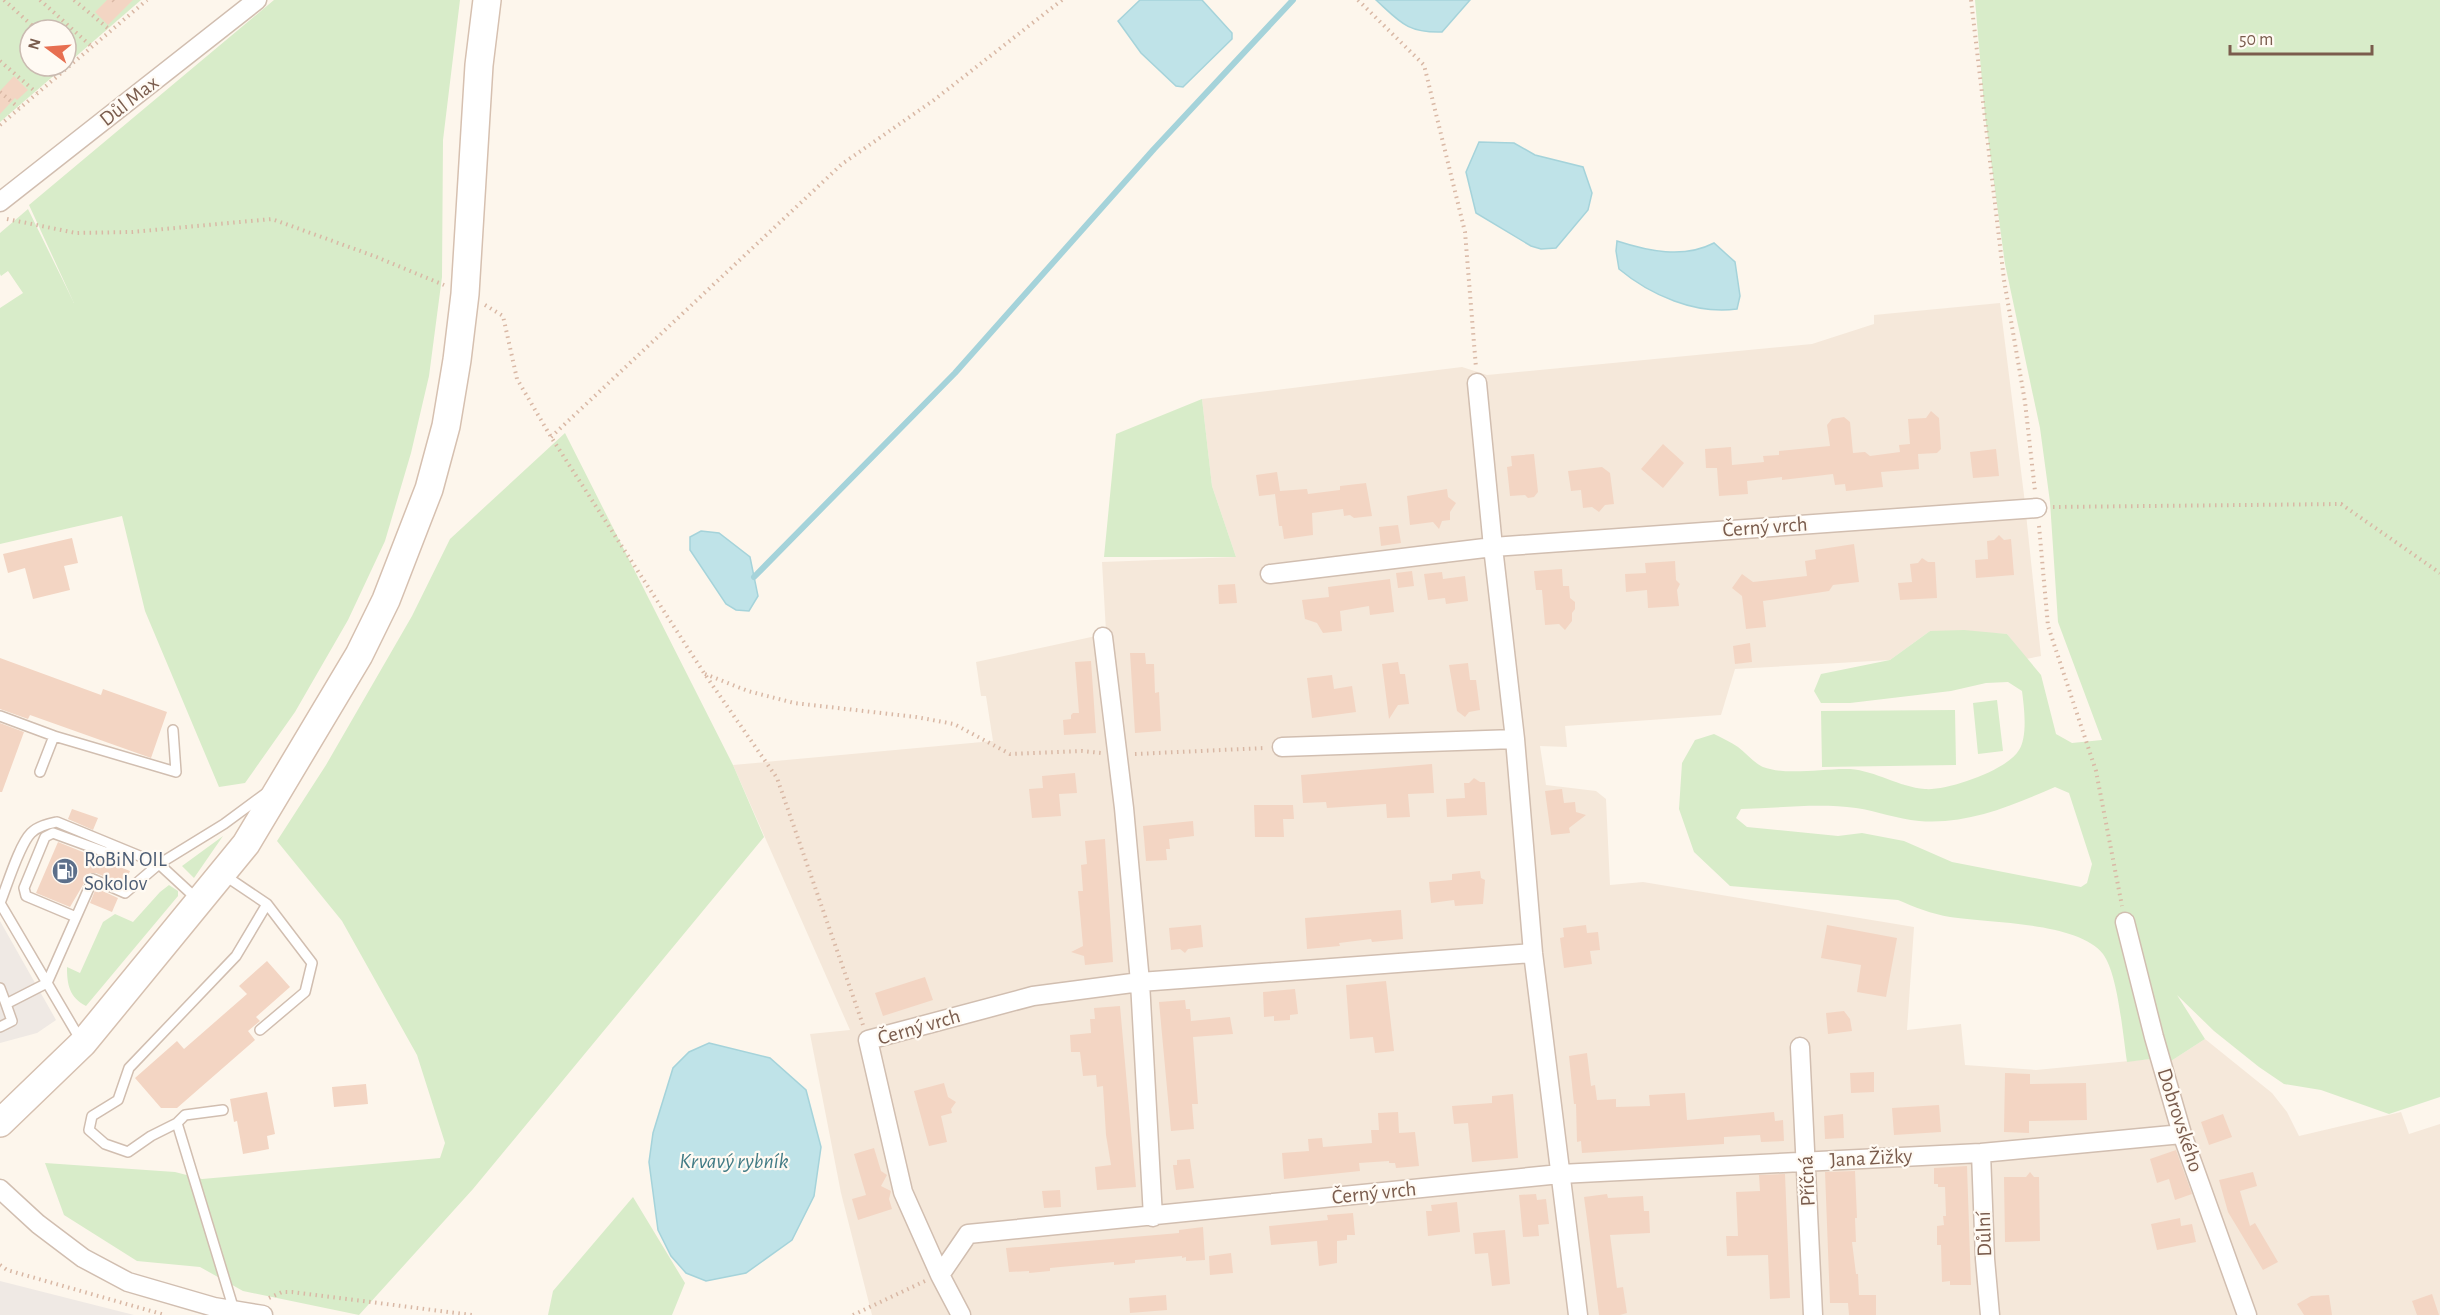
<svg xmlns="http://www.w3.org/2000/svg" width="2440" height="1315" viewBox="0 0 2440 1315" font-family="'Alegreya Sans',sans-serif">
  <style>
    .residential { fill: #f5e8da }
    .industrial { fill: #efe9e4 }
    .green { fill: #d8ecc9; fill-rule: evenodd }
    .water { fill: #bfe3e8; stroke: #a5d3da; stroke-width: 1.5 }
    .lines { fill: none; stroke-linecap: round; stroke-linejoin: round }
    .stream { stroke: #a5d3da; stroke-width: 6 }
    .building { fill: #f3d5c3 }
    .lane-casing { stroke: #d1beb0; stroke-width: 12 }
    .street-casing { stroke: #d1beb0; stroke-width: 21 }
    .secondary-casing { stroke: #d6c0b0; stroke-width: 30 }
    .path { stroke: #d9b8a5; stroke-width: 4; stroke-dasharray: 1.5 4.5; stroke-linecap: butt }
    .lane { stroke: #fff; stroke-width: 9 }
    .street { stroke: #fff; stroke-width: 18 }
    .secondary { stroke: #fff; stroke-width: 27 }
    .labels { text-anchor: middle; dominant-baseline: central; stroke-width: 4.5; stroke-linejoin: round; paint-order: stroke }
    .street-label { font-size: 21px; fill: #7a5c4d; stroke: #fffaf3 }
    .service-label { font-size: 21px; fill: #4e5e75; stroke: #fffaf3; text-anchor: start }
    .water-label { font-size: 22px; font-style: italic; fill: #437c86; stroke: #fffaf3 }
  </style>
  <rect width="100%" height="100%" fill="#fdf6ec"/>
  <path class="residential" d="M2000 303 2024 495 2041 656 2026 659 2007 634 1930 631 1890 660 1735 669 1721 715 1565 726 1567 747 1540 746 1546 785 1596 791 1606 799 1610 885 1643 882 1914 927 1907 1030 1961 1024 1965 1065 2036 1070 2150 1059 2171 1061 2205 1039 2272 1093 2287 1112 2299 1136 2401 1112 2409 1134 2440 1124V1315H872L841 1193 810 1034 850 1030 733 765 993 741 986 696H981L976 662 1096 636 1107 649 1102 562 1236 557 1212 486 1202 399 1462 367 1487 375 1812 344 1874 324V315Z"/>
  <path class="industrial" d="M0 921 56 1020 37 1033 0 1043Z
    M0 1281 134 1315H0Z"/>
  <path class="green" d="M0 0H141L66 65V30H30V66H65L0 122Z
    M274 0H460L443 140 442 277 429 376 411 453 385 541 348 620 295 712 245 783 219 787 145 611 122 516 0 544V308L23 293 8 271 1 276 0 274V233L28 209 74 303 29 205Z
    M1975 0H2440V1097L2389 1114 2321 1090 2284 1084 2259 1067 2214 1031 2177 995 2205 1039 2171 1061 2150 1059 2127 1062C2123 1036 2118 974 2103 954 2078 922 1989 923 1950 917 1932 914 1914 907 1898 900L1730 886 1694 852 1679 809 1682 763 1695 740 1714 734C1722 738 1731 742 1738 747 1746 753 1754 763 1763 767 1787 776 1824 768 1850 769 1876 771 1899 787 1925 789 1947 791 2008 770 2019 750 2028 736 2024 707 2022 691L2008 682 1986 683 1951 691 1850 703H1821L1814 691 1821 674 1890 660 1930 631 1964 630 2007 634 2041 675 2056 734 2072 743 2102 740 2058 622 2050 502 2040 428 2005 264 1985 116ZM2055 787 2069 793 2092 864 2087 883 2081 887 1952 862 1904 841 1862 833 1838 836 1747 827 1736 818 1741 809C1779 808 1819 803 1856 808 1877 811 1897 819 1919 821 1967 825 2011 806 2055 787Z
    M1202 399 1212 486 1236 557H1104L1116 434Z
    M565 433 733 765 764 837 473 1189 359 1315 243 1291 200 1267 137 1261 64 1215 45 1163 175 1172 202 1179 440 1158 445 1143 417 1055 342 921 277 841 326 765 412 616 450 539Z
    M1997 700 2003 751 1978 754 1973 703Z
    M1955 710 1956 765 1822 767 1821 711Z
    M223 836 194 878 182 866Z
    M169 885 178 891V896L86 1006C69 997 67 984 67 967L80 973 103 922 115 914 133 922 160 892Z
    M633 1197 685 1283 672 1315H548L553 1291Z"/>
  <path class="water" d="M1140 0H1202L1232 33V39L1183 87 1176 86 1141 53 1118 21Z
    M1376 0H1470L1442 32C1407 33 1400 22 1376 0Z
    M1479 142 1514 143 1535 155 1583 167 1592 193 1588 210 1556 248 1541 249 1531 246 1476 213 1466 172Z
    M1617 241C1648 251 1683 259 1714 243L1735 262 1740 296 1737 309C1696 315 1650 295 1619 269L1616 251Z
    M701 531 719 533 750 557 758 596 749 611 736 610 726 604 690 550V537Z
    M709 1043 770 1058 806 1090 821 1147 814 1196 792 1240 746 1273 706 1281 686 1273 671 1256 658 1230 649 1162 653 1133 673 1068 689 1052Z"/>
  <g class="lines">
    <path class="stream" d="M754 577 955 373 1154 149 1293 0"/>
  </g>
  <path class="building" d="M107 0H133L108 25 95 12Z
    M14 76 28 90 17 100 15 98 0 114V91Z
    M1931 411 1939 418 1941 449 1937 453 1918 454 1919 469 1881 472 1883 487 1846 491 1845 484 1835 485 1833 474 1782 480V477L1747 481 1748 494 1719 496 1717 468H1706L1705 449 1731 447 1732 465 1764 462 1763 456 1779 455V451L1830 446 1827 425 1832 419 1844 417 1850 422 1853 453 1865 452 1870 456 1900 452 1899 445 1910 444 1908 419 1926 418Z
    M1663 444 1684 463 1663 488 1641 469Z
    M1996 449 1999 476 1973 478 1970 452Z
    M1534 454 1538 492 1534 497 1528 498 1525 495 1510 496 1507 467 1512 466 1511 456Z
    M1602 467 1610 473 1614 504 1605 505 1599 512 1592 507 1583 508 1581 490 1571 491 1568 471Z
    M1277 472 1280 491 1307 489 1308 494 1340 490V486L1366 483 1372 516 1354 518 1350 515 1344 516 1343 509 1312 513 1313 535 1284 539 1282 526H1279L1275 494 1259 496 1256 475Z
    M1447 489 1448 497 1456 503 1450 512V520L1442 521 1439 529 1433 522 1410 525 1407 496Z
    M1398 525 1401 543 1381 546 1379 527Z
    M1999 535 2004 540 2011 539 2014 575 1976 578 1975 560 1988 559 1987 541 1994 540Z
    M72 538 78 563 64 566 70 590 33 599 25 568 8 573 3 554Z
    M1854 544 1859 582 1833 585 1829 591 1763 601 1766 627 1746 629 1742 596 1732 588 1742 574 1753 582 1807 576 1805 561 1816 559 1815 550Z
    M1922 558 1928 562H1935L1937 598 1900 600 1898 583 1912 582 1910 564 1918 563Z
    M1675 561 1676 580 1680 584 1677 590 1679 606 1648 608 1647 590 1626 592 1625 574 1646 573 1645 563Z
    M1562 569 1563 586H1569L1570 598 1575 602V609L1572 613V621L1565 630 1559 624 1545 625 1542 590H1536L1534 571Z
    M1412 571 1414 586 1398 588 1396 573Z
    M1442 572 1443 579 1465 576 1468 601 1446 604 1445 598 1428 600 1424 574Z
    M1390 579 1394 612 1370 615 1369 606 1340 611 1342 631 1323 633 1317 623 1305 619 1302 600 1329 597 1328 587Z
    M1235 584 1237 603 1219 604 1218 585Z
    M1750 643 1752 662 1735 664 1733 646Z
    M1130 653H1145L1146 664H1154L1155 693 1159 692 1161 731 1135 733Z
    M0 658 101 695 103 689 167 712 151 758 30 715 28 719 0 709Z
    M1091 661 1096 733 1064 735 1063 720 1071 719V715L1073 713H1079L1075 662Z
    M1398 662 1400 674H1405L1409 704 1398 705 1389 719 1382 664Z
    M1468 663 1470 680H1476L1480 710 1469 712 1465 717 1457 711 1449 665Z
    M1332 675 1334 689 1352 686 1356 712 1312 718 1307 678Z
    M0 723 24 732 2 792H0Z
    M1432 764 1434 793 1408 794 1410 817 1387 818 1386 804 1327 808 1326 802 1303 803 1301 775Z
    M1075 773 1077 793 1059 794 1061 816 1032 818 1029 789 1043 788 1042 776Z
    M1474 778 1480 782H1485L1487 815 1447 817 1446 799 1465 798 1464 783H1469Z
    M1562 789 1564 803 1575 802 1576 812 1586 815 1569 828 1570 833 1551 835 1545 791Z
    M1254 805H1293L1294 819H1283L1284 837H1255Z
    M72 809 98 818 93 830 68 819Z
    M1193 821 1194 836 1169 839 1170 849H1166L1167 860 1146 861 1143 826Z
    M1105 839 1113 962 1085 965 1084 956 1071 952 1083 946 1078 891H1083L1081 865 1087 864 1085 841Z
    M58 842 130 871 124 885 96 873H90L70 907 36 893Z
    M1480 871 1481 878 1485 880 1483 904 1455 906 1454 900 1431 903 1429 882 1452 880V874Z
    M96 888 118 898 112 912 90 903Z
    M1401 910 1403 939 1372 942 1371 939 1339 943 1340 946 1307 949 1305 918Z
    M1201 925 1203 947 1188 949 1185 953 1180 949 1171 950 1169 928Z
    M1586 925 1587 933 1598 932 1600 950 1590 951 1592 964 1564 968 1560 938 1564 937 1563 928Z
    M1827 925 1897 938 1886 997 1857 992 1861 965 1821 958Z
    M267 961 290 987 256 1017 260 1021 248 1031 255 1040 177 1108H161L135 1078 177 1041 184 1049 247 994 239 986Z
    M925 977 933 1000 883 1016 875 993Z
    M1386 981 1394 1051 1375 1053 1373 1037 1350 1039 1346 985Z
    M1295 989 1298 1014 1290 1015V1020L1274 1021V1016L1264 1017 1263 992Z
    M1185 1000 1186 1009H1190L1191 1021 1230 1017 1233 1034 1193 1037 1198 1104H1192L1194 1129 1171 1131 1159 1002Z
    M1120 1006 1136 1187 1097 1190 1095 1167 1111 1165 1106 1135 1103 1086 1097 1087 1096 1075 1083 1076 1080 1052H1071L1070 1035 1091 1033 1090 1019H1095L1094 1008Z
    M1844 1011 1850 1019 1852 1031 1828 1034 1826 1013Z
    M1587 1053 1591 1086 1595 1085 1597 1100 1616 1099V1107L1650 1106 1649 1095 1685 1093 1687 1120 1774 1112 1775 1121 1783 1120 1784 1141 1761 1142 1760 1135 1724 1137V1144L1582 1153 1581 1141 1577 1142 1576 1104H1574L1569 1056Z
    M1874 1072V1092L1851 1093 1850 1073Z
    M2005 1073 2030 1074V1084L2086 1083 2087 1120 2029 1121V1133L2004 1132Z
    M944 1083 948 1097 956 1102 951 1109 952 1113 941 1116 947 1142 929 1146 914 1091Z
    M366 1084 368 1104 334 1107 332 1087Z
    M267 1092 275 1134 267 1136 269 1149 243 1154 237 1121 234 1122 230 1099Z
    M1513 1094 1518 1158 1472 1162 1468 1123 1454 1124 1452 1106 1492 1103V1096Z
    M1939 1105 1941 1132 1894 1135 1892 1108Z
    M1398 1112 1399 1133 1415 1132 1419 1166 1396 1168 1395 1163H1389V1161L1359 1163 1360 1171 1284 1179 1282 1153 1309 1151 1308 1139 1322 1138 1323 1147 1372 1143 1371 1130H1379L1378 1113Z
    M1843 1114 1844 1138 1825 1139 1824 1116Z
    M2223 1114 2232 1137 2209 1145 2201 1122Z
    M874 1148 881 1171 887 1175 881 1186 891 1191 889 1199 892 1209 858 1220 852 1199 866 1195 854 1154Z
    M2176 1150 2192 1194 2175 1200 2169 1179 2157 1183 2150 1159Z
    M1190 1159 1194 1188 1176 1190 1173 1165H1177V1160Z
    M1967 1166 1971 1285H1950V1281L1942 1282 1941 1245H1937V1226L1944 1225 1943 1216H1946L1945 1187H1938V1184H1934V1168Z
    M1855 1171 1857 1218H1855L1856 1242H1852L1856 1274H1858L1859 1295H1876V1315H1849L1848 1303H1830L1825 1172Z
    M2030 1172 2034 1177H2039L2040 1241 2005 1242 2004 1177H2026Z
    M2253 1172 2257 1186 2240 1191 2250 1226 2255 1223 2278 1262 2263 1270 2228 1212 2219 1180Z
    M1785 1174 1790 1298 1770 1299 1768 1255 1727 1256 1726 1236H1738L1736 1192 1760 1191 1759 1175Z
    M1060 1190 1061 1207 1044 1208 1042 1191Z
    M1536 1194 1537 1200 1546 1199 1549 1224 1538 1225 1539 1236 1523 1237 1519 1195Z
    M1607 1194 1608 1198 1643 1196 1644 1211H1649L1650 1233 1610 1235 1617 1288 1623 1287 1627 1313 1620 1315H1599L1587 1219 1584 1197Z
    M1457 1202 1460 1232 1428 1236 1426 1211H1432L1431 1205Z
    M1353 1213 1355 1235H1347V1240L1337 1241V1263L1319 1266 1317 1241 1271 1245 1269 1226 1328 1220 1327 1215Z
    M2180 1218 2181 1226 2192 1224 2196 1242 2157 1250 2151 1224Z
    M1203 1227 1205 1260 1186 1261V1257L1182 1258V1256L1135 1260V1263L1114 1265V1262L1050 1268V1271L1029 1273V1271L1009 1272 1006 1248 1179 1233V1230Z
    M1505 1230 1510 1284 1492 1286 1488 1253 1475 1254 1473 1233Z
    M1231 1253 1233 1273 1210 1275 1209 1256Z
    M2432 1294 2439 1315H2417L2412 1301Z
    M1166 1295 1167 1310 1130 1313 1129 1298Z
    M2329 1295 2332 1315H2304L2297 1304 2311 1296Z"/>
  <g class="lines">
    <defs>
      <path id="lane" d="M0 716 54 736 40 772
        M54 736 176 772 173 730
        M224 875 267 904 312 963 305 992 260 1030
        M76 917 26 896 24 888 45 837 53 833 105 852 126 851
        M0 988 6 1004 47 983 93 879 125 893 159 864 224 824 266 793
        M0 1027 12 1021 6 1004
        M80 1039 0 903C7 886 19 845 31 833 38 826 48 824 57 822L159 864 198 900
        M223 1110 185 1115 177 1123 234 1310
        M177 1123 151 1136 128 1152 105 1144 89 1130 92 1116 118 1100 129 1068 236 956 267 904"/>
      <path id="street" d="M0 202 257 0
        M1477 383 1493 547 1515 739 1533 953 1578 1315
        M1270 574 1493 547 2037 508
        M1103 637 1124 808 1140 982 1153 1217
        M1282 747 1515 739
        M2125 922 2154 1037 2182 1134 2247 1315
        M1800 1047 1813 1315
        M1981 1153 1985 1259 1990 1315
        M0 1189 38 1224 83 1258 128 1282 214 1307 263 1315
        M940 1275 968 1234 1560 1174 1981 1153 2182 1134
        M961 1315 940 1275 903 1192 868 1040 1033 996 1140 982 1533 953"/>
      <path id="secondary" d="M0 1123 83 1043 246 844 359 655 386 600 429 489 446 426 457 360 465 294 479 65 487 0"/>
    </defs>
    <use href="#lane" class="lane-casing"/>
    <use href="#street" class="street-casing"/>
    <use href="#secondary" class="secondary-casing"/>
    <path class="path" d="M4 0 37 30
      M40 0 91 46
      M74 0 110 30
      M113 0 114 1
      M1358 0 1424 65 1465 232 1476 368
      M1971 0 2004 280 2025 402 2035 491
      M66 55 74 62
      M0 61 37 93
      M0 92 19 108
      M0 125 147 0
      M7 219 76 233 132 232 272 219 374 256 444 285
      M485 305 503 316 517 379 551 437 704 673 777 778 863 1025
      M551 437 842 164 934 100 1062 0
      M2053 507 2341 504 2440 573
      M2039 526 2048 626 2096 771 2122 906
      M705 674 748 691 794 703 916 717 954 724 1010 754 1082 751 1101 753
      M1135 754 1265 748
      M0 1265 7 1270 165 1315
      M269 1298 282 1292H292L472 1315
      M853 1315 925 1281"/>
    <use href="#lane" class="lane"/>
    <use href="#street" class="street"/>
    <use href="#secondary" class="secondary"/>
  </g>
  <defs>
    <symbol id="fuel-disc" viewBox="-11 -11 22 22"><circle r="9.5" fill="#5c6f8a" stroke="#fffaf3"/><path d="M-5.5-6h7V0h2V4h1.3V-2.5L3-4.5l.8-.8L6-3V5H2.5V1h-1V6h-7ZM-4.2-4.7v3.2H.2V-4.7Z" fill="#fff"/></symbol>
  </defs>
  <g fill-rule="evenodd">
    <use href="#fuel-disc" x="50" y="856" width="30" height="30"/>
  </g>
  <g class="labels">
    <g class="street-label">
      <text transform="translate(129 101) rotate(-38)">Důl Max</text>
      <text transform="translate(1765 527) rotate(-4)">Černý vrch</text>
      <text transform="translate(919 1027) rotate(-16)">Černý vrch</text>
      <text transform="translate(2180 1120) rotate(72)">Dobrovského</text>
      <text transform="translate(1871 1158) rotate(-3)">Jana Žižky</text>
      <text transform="translate(1807 1181) rotate(-93)">Příčná</text>
      <text transform="translate(1374 1193) rotate(-6)">Černý vrch</text>
      <text transform="translate(1984 1234) rotate(-92)">Důlní</text>
    </g>
    <g class="service-label">
      <text x="84" y="859">RoBiN OIL<tspan x="84" dy="24">Sokolov</tspan></text>
    </g>
    <g class="water-label">
      <text x="734" y="1161">Krvavý rybník</text>
    </g>
  </g>
  <g transform="translate(48 48) rotate(286)"><circle r="28" fill="#fffaf3" stroke="#cabbb1" stroke-width="1.5"/>
  <path d="M0-4.5L10 22L0 15L-10 22Z" fill="#e76f51"/>
  <text y="-9" font-size="16" font-weight="bold" text-anchor="middle" fill="#7a5c4d">N</text>
  </g>
  <path d="M2230 45v9h142v-9" fill="none" stroke="#7a5c4d" stroke-width="3"/>
  <text x="2239" y="45" font-size="18" fill="#7a5c4d" stroke="#fffaf3" stroke-width="4.5" paint-order="stroke">50 m</text>
</svg>
